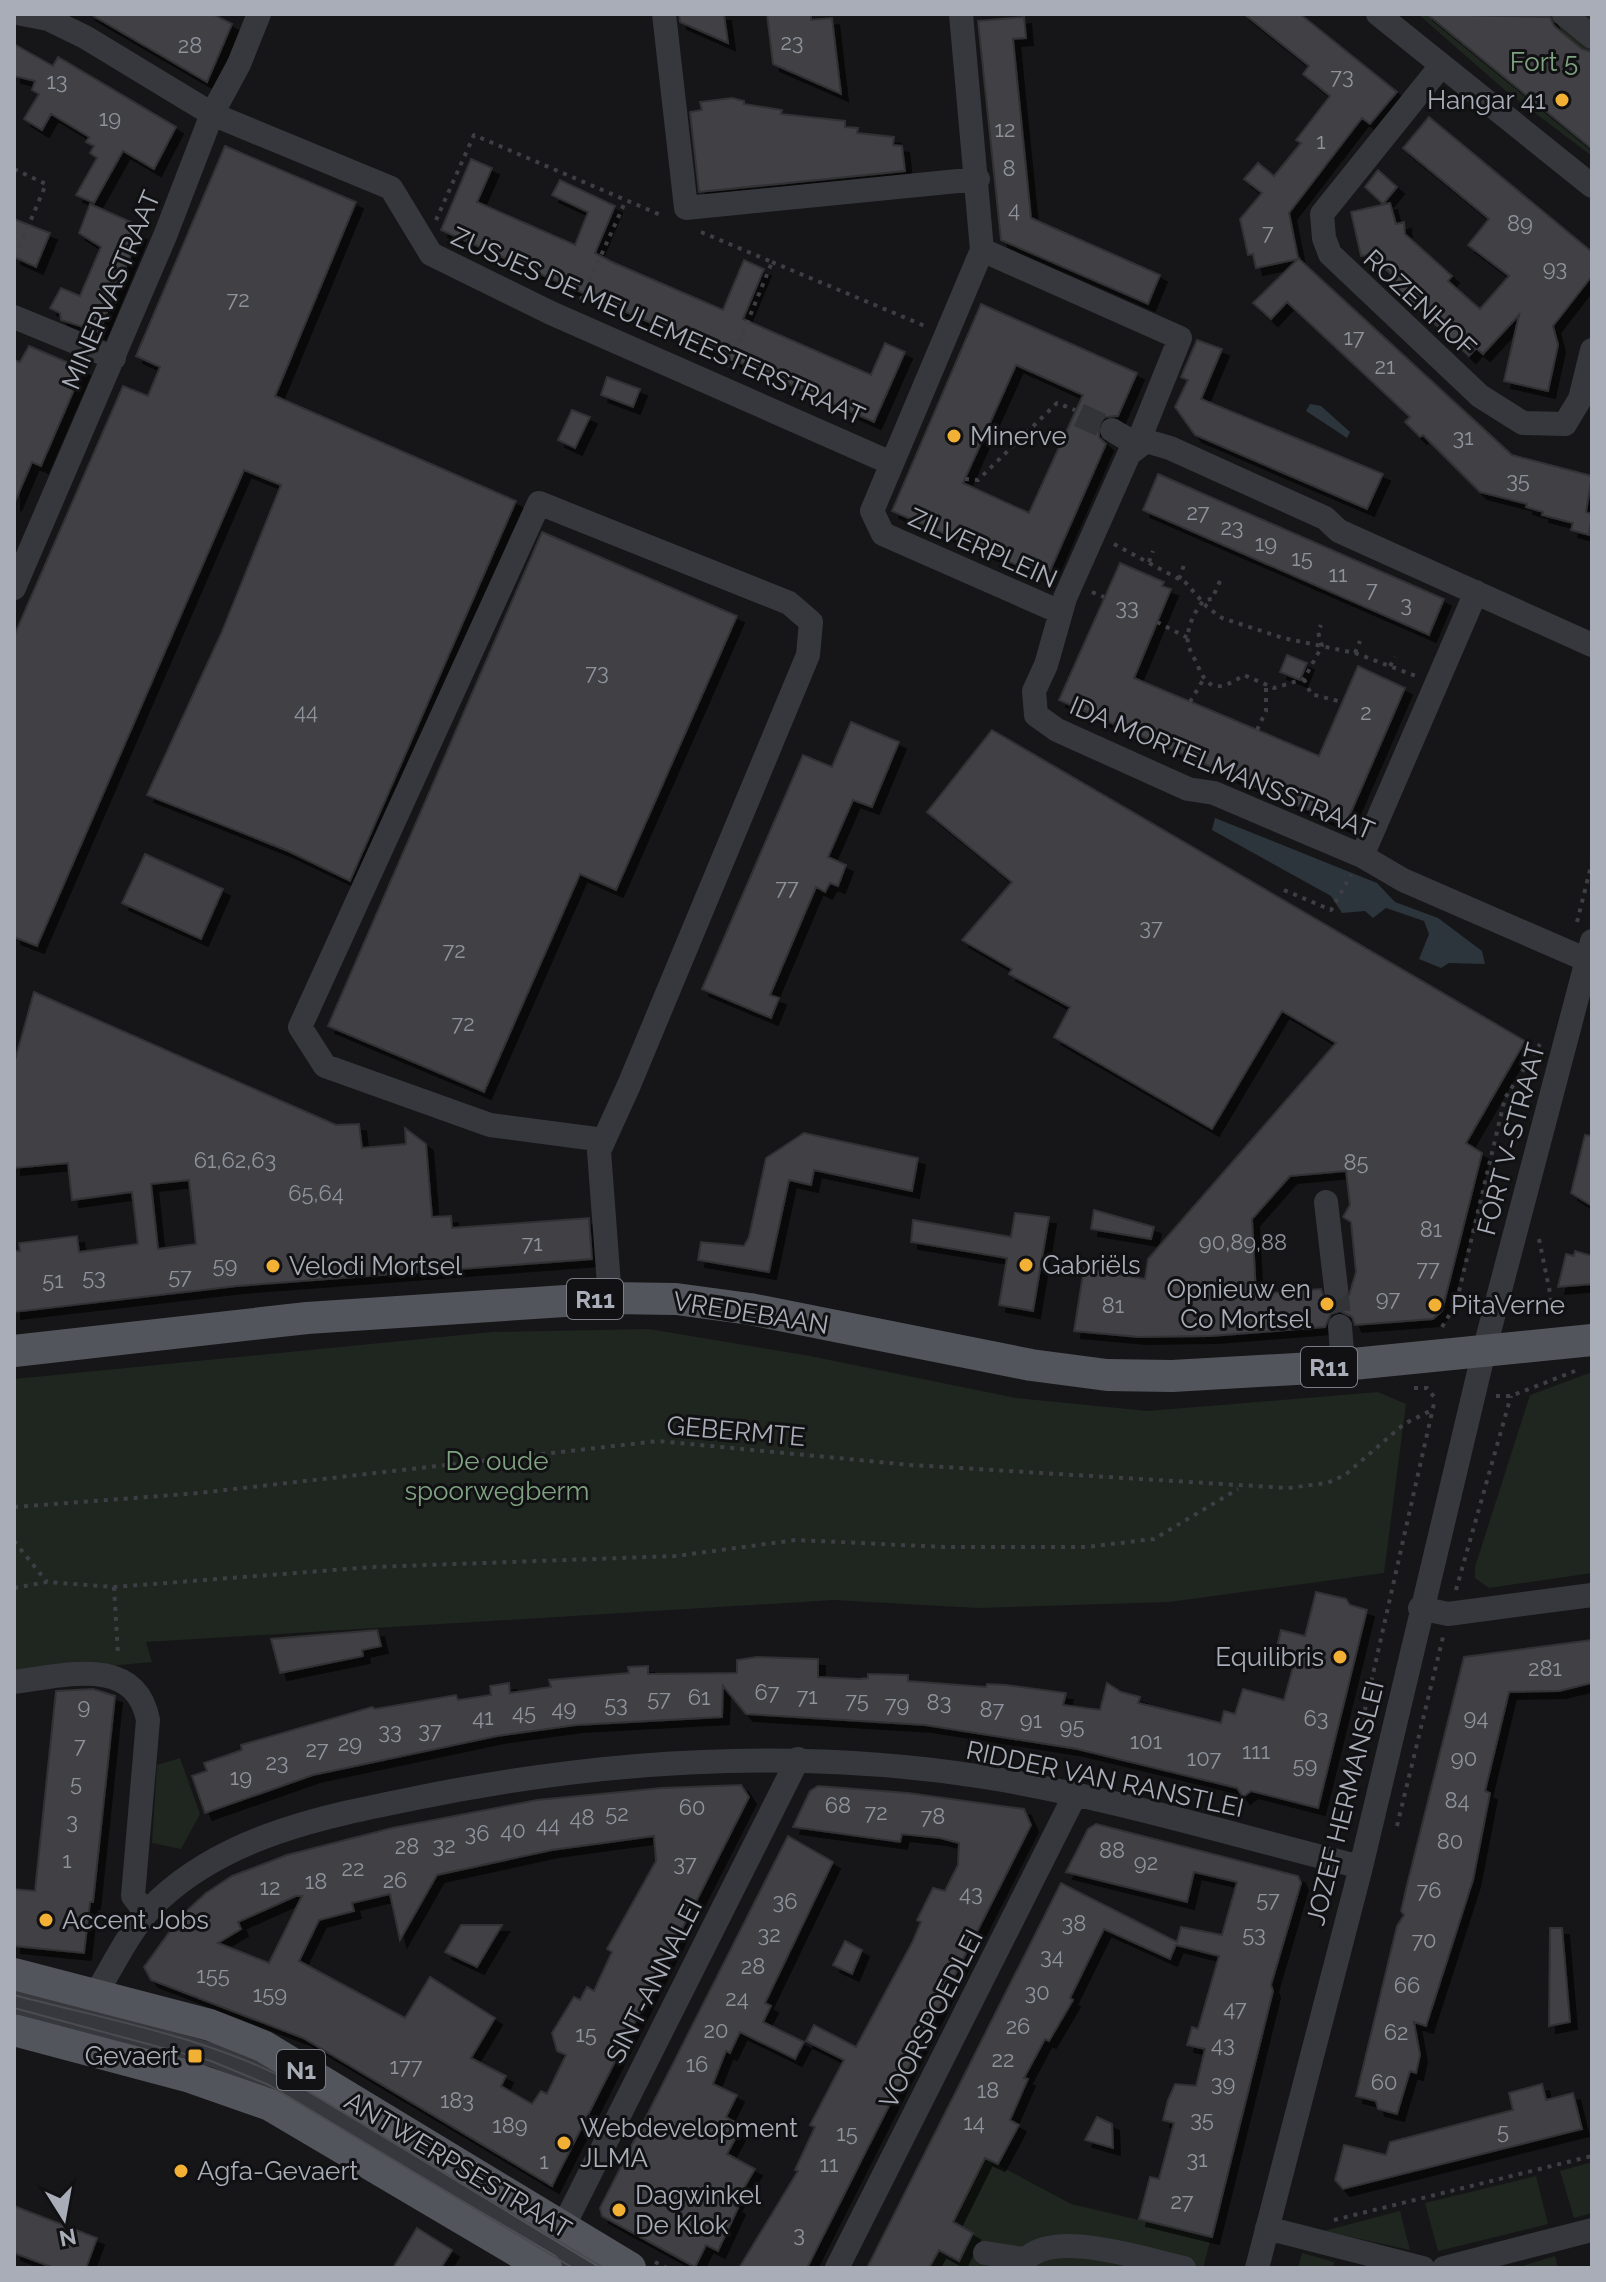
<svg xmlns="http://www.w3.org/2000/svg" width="1606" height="2282" viewBox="0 0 1606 2282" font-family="Raleway,sans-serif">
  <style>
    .green { fill: #1e261f }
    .water { fill: #2c353c }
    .building { fill: #404145; stroke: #303034; stroke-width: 2; fill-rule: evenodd; filter: url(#shadow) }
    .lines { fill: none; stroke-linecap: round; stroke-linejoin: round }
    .minor-tunnel { stroke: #333438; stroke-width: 24; stroke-dasharray: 24 12; stroke-linecap: butt }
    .path { stroke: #3d3f44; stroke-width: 4; stroke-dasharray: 4 6; stroke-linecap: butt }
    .minor { stroke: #37383d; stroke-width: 24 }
    .major { stroke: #53555c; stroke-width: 32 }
    .tram { stroke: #4a4c52; stroke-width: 2 }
    .poi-dot { fill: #f2b134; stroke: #111113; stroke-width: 3 }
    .labels { text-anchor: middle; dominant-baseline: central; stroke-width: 6; stroke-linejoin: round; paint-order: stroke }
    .number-label { font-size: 22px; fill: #8e929b }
    .shield { fill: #111113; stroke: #7b7e86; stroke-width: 2 }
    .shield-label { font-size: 24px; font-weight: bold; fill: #a8adb8 }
    .park-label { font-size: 26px; fill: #7fa381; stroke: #111113 }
    .poi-label { font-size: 26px; fill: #a8adb8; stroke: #111113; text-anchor: start }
    .street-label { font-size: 26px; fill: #a8adb8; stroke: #111113 }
  </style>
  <defs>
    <filter id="shadow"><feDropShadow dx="7" dy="7" stdDeviation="0" flood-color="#0009"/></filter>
  </defs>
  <rect width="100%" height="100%" fill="#161618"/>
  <path class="green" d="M1418 14H1592V156L1507 92Z
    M649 1329 810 1356 1016 1398 1148 1411 1378 1392 1406 1404 1384 1573 1169 1602 978 1608 834 1600 146 1642 152 1662 14 1675V1379L492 1332Z
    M1592 1372V1573L1489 1588 1475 1578V1567L1530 1395Z
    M180 1758 200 1814 181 1849 152 1843 157 1765Z
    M985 2158 1071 2204 1211 2237 1203 2268H929L939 2250 959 2260 973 2234 953 2222Z
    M1592 2162V2213L1574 2218 1560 2171Z
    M1536 2176 1548 2224 1438 2251 1425 2203Z
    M1400 2211 1410 2250 1324 2231Z
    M1302 2253 1334 2262 1333 2268H1298Z
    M1555 2256 1558 2268H1516Z"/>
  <path class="water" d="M1310 404 1321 406 1350 432 1347 438 1306 411Z
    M1215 818 1377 883 1395 902 1438 918 1482 951 1485 964 1449 963 1441 968 1419 959 1429 934 1424 921 1386 908 1373 918 1365 911 1342 913 1331 896 1212 830Z"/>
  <path class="building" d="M90 14H213L232 24 207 82Z
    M679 14H724L728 43 680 22Z
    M767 14H811V20L832 18 841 94 773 64Z
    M1244 14H1300L1397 92 1370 124 1362 118 1289 213 1298 258 1512 455 1592 476 1586 512 1592 514 1589 535 1571 530 1573 523 1542 515 1543 512 1526 507 1527 504 1480 492 1423 435 1420 437 1405 422 1410 417 1287 302 1271 319 1253 303 1298 259 1256 268 1253 254 1248 255 1240 219 1262 193 1244 179 1258 163 1274 176 1301 143 1296 140 1330 96 1303 74 1309 66Z
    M1427 14 1550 17 1554 26 1582 49 1592 52V149Z
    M1024 17 1026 38 1013 39 1031 218 1160 275 1148 304 1001 240 978 21Z
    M14 44 53 66 58 57 176 127 154 169 123 151 94 203 76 195 97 158 90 153 94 146 86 142 89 137 51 114 42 130 24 119 39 94 32 90 35 81 14 76Z
    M732 98 744 101V104L782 110 781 114 845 121V127L858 128 857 133 894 137 893 145 902 146 905 171 699 192 690 112 702 110 700 102Z
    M1429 117 1592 252V276L1553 326 1558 345 1548 391 1504 381 1519 315 1483 354 1476 348 1469 356 1389 281 1393 276 1370 255 1361 256 1351 212 1390 203 1396 224 1404 222 1405 234 1452 276 1448 281 1480 309 1509 276 1468 245 1489 219 1403 148Z
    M225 146 356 202 275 396 516 501 350 881 288 851 147 795 221 634 281 485 244 470 37 946 14 937V636L123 386 148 396 160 367 136 356Z
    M471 159 492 168 477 202 575 245 588 212 552 195 560 180 615 206 595 253 612 262 723 310 744 260 764 269 743 319 871 375 885 343 905 352 874 422 441 230Z
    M1378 170 1397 187 1383 204 1365 187Z
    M90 204 131 222 129 228 140 233 99 332 61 320 60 313 50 308 61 288 80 296 101 247 79 233Z
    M14 219 50 233 36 267 14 257Z
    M981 304 1137 373 1118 416 1105 417 1099 423V437L1106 444 1047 578 892 511ZM1016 365 1083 395 1029 513 963 483Z
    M1197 340 1222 349 1201 399 1383 474 1367 509 1195 435 1175 407 1188 380 1181 377Z
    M29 346 83 369 41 466 32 462 14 504V360L20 362Z
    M607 377 640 389 633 407 601 395Z
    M572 410 590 417 575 448 558 440Z
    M1158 474 1444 599 1429 635 1143 510Z
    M542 532 737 616 616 890 580 874 484 1092 328 1026Z
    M1120 563 1164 582 1162 586 1171 589 1134 678 1319 756 1358 666 1405 688 1345 826 1059 700Z
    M1287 655 1307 663 1300 680 1280 672Z
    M851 722 899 742 872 807 853 800 828 857 846 865 838 886 830 883 825 892 816 887 770 995 779 998 771 1018 702 989 803 755 832 767Z
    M992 730 1525 1041 1466 1143 1482 1153 1442 1311 1433 1319 1355 1325 1352 1317 1340 1311 1331 1314 1325 1327 1211 1336 1139 1337 1074 1331 1084 1268 1145 1279 1148 1259 1336 1043 1282 1011 1212 1129 1054 1037 1070 1007 1009 974 1012 969 962 940 1012 882 927 812ZM1346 1171 1350 1205 1343 1217 1351 1222 1356 1272 1349 1295 1337 1303 1324 1298 1321 1289 1256 1294 1252 1219 1290 1176Z
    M145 854 223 889 201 939 122 903Z
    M34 992 336 1125 359 1124 362 1148 406 1144 405 1128 426 1144 432 1217 451 1216 452 1228 589 1218 592 1259 237 1286 14 1312V1251H20L19 1243 77 1236 79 1252 138 1244 132 1192 72 1200 68 1163 14 1168V1064ZM189 1180 196 1244 158 1249 151 1184Z
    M804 1133 918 1158 912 1191 814 1170 811 1185 789 1180 769 1272 698 1260 701 1242 744 1246 749 1237 766 1158Z
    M1585 1135 1592 1136V1206L1571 1193Z
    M1094 1210 1154 1227 1151 1239 1091 1229Z
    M1015 1213 1049 1217 1033 1311 999 1305 1007 1258 911 1242 913 1220 1011 1237Z
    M1575 1251 1592 1256V1284L1558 1287 1566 1254 1574 1256Z
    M1316 1592 1346 1599 1350 1605 1367 1610 1318 1808 1251 1791 1243 1797 1237 1788 1077 1749 925 1725 746 1714 723 1686 722 1717 576 1725 497 1736 313 1775 205 1813 192 1776 207 1771 204 1763 242 1750 241 1745 372 1707 375 1709 456 1695 458 1700 491 1695 490 1686 509 1683 510 1693 551 1687 549 1680 629 1673 628 1667 648 1666V1674L737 1673V1660L757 1657 818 1659V1677L859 1679 868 1678V1674L908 1675V1681L986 1687 987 1684 1006 1685 1066 1693 1063 1705 1100 1710 1107 1683 1121 1692 1140 1697 1138 1703 1221 1723 1224 1711 1235 1714 1243 1689 1284 1700 1296 1656 1276 1651 1281 1630 1305 1636Z
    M377 1630 381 1646 362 1650 363 1656 280 1673 271 1639Z
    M1592 1640V1683L1559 1691 1509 1692 1485 1791 1490 1793 1473 1880 1426 2026 1414 2022 1420 2055 1416 2073 1410 2071 1397 2114 1378 2109 1376 2101 1356 2096 1397 1926 1404 1915 1401 1911 1407 1885 1464 1657Z
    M93 1689 115 1696 93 1902H90L84 1953 14 1946V1889L35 1891 56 1691Z
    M741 1785 749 1797 552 2186 303 2038 151 1980 144 1967 181 1916 206 1893 232 1876 287 1855 392 1828 537 1800 662 1788ZM654 1836 656 1861 607 1949 612 1952 594 1991 587 1987 580 2000 574 1997 552 2033 557 2051 566 2055 547 2094 541 2091 532 2104 501 2086 506 2076 471 2058 495 2018 430 1977 405 2018 299 1961 319 1920 354 1911 352 1903 390 1894 400 1940 437 1875 552 1850ZM296 1896H302L269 1963 218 1943 241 1929 238 1922Z
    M818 1786 908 1793 1024 1809 1031 1825 807 2268H739L798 2171 795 2170 815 2127 810 2125 844 2060 806 2041 814 2025 856 2047 913 1941 921 1922 917 1920 933 1888 945 1891 958 1865 959 1843 940 1838 902 1834 900 1842 793 1827 810 1791Z
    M1096 1824 1298 1876 1301 1883 1271 1985 1273 1991 1212 2237 1139 2219 1150 2177 1159 2179 1174 2123 1163 2120 1168 2100 1175 2084 1196 2086 1205 2049 1187 2045 1192 2027 1198 2029 1219 1956 1176 1945 1170 1959 1104 1929 1070 1998 1073 2000 1049 2041 1045 2039 1024 2078 1028 2079 1010 2120 1019 2125 998 2164 985 2158 953 2222 973 2233 959 2261 939 2250 929 2268H867L1061 1883 1177 1942 1181 1927 1222 1935 1237 1882 1194 1872 1187 1902 1066 1872 1088 1829Z
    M788 1836 833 1862 765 2003 771 2006 763 2022 804 2042 795 2059 740 2032 730 2053 726 2051 713 2084 737 2095 726 2117 742 2126 727 2154 755 2169 734 2205 738 2208 718 2251 706 2245 695 2267 602 2216 600 2208Z
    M461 1925H502L477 1967 445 1952Z
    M1550 1928H1562L1570 2022 1549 2026Z
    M845 1941 862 1950 852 1974 833 1965Z
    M1542 2084 1546 2100 1573 2093 1582 2129 1343 2189 1335 2180 1344 2145 1386 2155 1390 2142 1513 2110 1509 2093Z
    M1097 2117 1112 2124 1113 2148 1085 2140Z
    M14 2206 97 2238 86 2268H54L14 2253Z
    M417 2228 452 2250 441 2268H393Z"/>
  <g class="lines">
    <path class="minor-tunnel" d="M1079 415 1112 430
      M1336 1288 1340 1326"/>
    <path class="path" d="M14 169 46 184 14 260
      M436 220 474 135 663 216
      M701 232 772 262 729 367
      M772 262 925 326
      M581 300 626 200
      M965 479 978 480 1057 403 1075 410
      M1114 544 1186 583 1207 607 1222 618 1283 638 1355 653 1416 676
      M1149 562 1153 551
      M1179 579 1184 565
      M1220 581 1212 599 1204 600C1196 610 1190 620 1188 634 1186 646 1192 653 1197 664 1208 692 1220 691 1244 675L1274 688 1304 679 1322 646 1318 632 1321 625
      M1092 592 1104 597
      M1157 622 1188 638
      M1355 653 1360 641
      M1390 666 1395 657
      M1304 679 1311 694 1342 702
      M1190 702 1203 680
      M1257 730 1266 711V687
      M1284 890 1331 910 1351 875
      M1577 922 1592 862
      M1539 1239 1550 1293 1551 1317
      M1442 1327 1456 1304 1505 1098 1540 1044
      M1414 1388H1427L1435 1398
      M1496 1396H1511L1575 1371
      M14 1507 199 1493 658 1441 911 1465 1288 1488 1327 1483 1345 1475 1404 1424 1432 1410
      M14 1541 47 1582
      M114 1587 118 1654
      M14 1588 47 1582 114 1587 373 1567 676 1556 796 1540 945 1547H1086L1154 1539 1238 1489
      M1456 1590 1511 1396
      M1397 1826 1443 1637
      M1346 1827 1341 1816 1435 1399
      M1334 2220 1592 2156
      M655 2262 667 2268"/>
    <path class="minor" d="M22 14 48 19 85 37 212 114 391 188 431 254 551 313 891 463
      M664 14 686 208 978 179
      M961 14 982 250 872 511 883 534 1060 612
      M1378 14 1592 186
      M1564 14 1592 37
      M1440 67 1322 214 1324 238 1330 254 1480 396 1523 423 1565 424 1580 399 1592 350
      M982 250 1180 338 1137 445 1112 430
      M14 317 114 358
      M14 588 165 236 212 114 239 64 259 14
      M1362 856 1476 592
      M1587 960 1403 880 1362 856 1214 793 1188 789 1057 730 1036 715 1034 691 1046 665 1065 598 1129 454 1146 441 1170 448 1325 518 1339 531 1592 645
      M604 1140 490 1125 325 1066 300 1027 539 503 789 603 811 622 808 655 629 1085 599 1151 610 1298
      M1326 1202 1336 1288
      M1340 1326 1343 1365
      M1420 1608 1448 1614 1592 1595
      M14 1682C63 1676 135 1654 148 1720L133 1896 146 1913
      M95 1995C115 1963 132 1924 160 1899 229 1835 326 1816 416 1798 602 1760 795 1747 984 1777 1111 1797 1236 1836 1361 1867
      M14 2001 216 2056 266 2076 589 2268
      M1267 2228 1423 2268
      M562 2229 798 1759
      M985 2253 1024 2259
      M837 2268 1075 1795
      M1020 2268C1041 2223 1146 2260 1184 2268
      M1257 2268 1361 1867 1484 1351 1592 941
      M1444 2268 1592 2230"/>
    <path class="major" d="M14 1351 307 1318 610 1298 676 1299 750 1309 1031 1365 1107 1375 1172 1376 1313 1368 1592 1340
      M14 1974 210 2025 263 2046 630 2268
      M14 2030 187 2076 270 2105 546 2268"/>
    <path class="tram" d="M14 1995C108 2020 208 2037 294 2083L604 2268
      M14 2008 211 2061 269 2085 573 2268"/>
  </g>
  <g class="poi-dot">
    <circle cx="1562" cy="100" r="8"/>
    <circle cx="954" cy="436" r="8"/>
    <circle cx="1026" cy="1265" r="8"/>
    <circle cx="273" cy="1266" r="8"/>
    <circle cx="1327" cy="1304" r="8"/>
    <circle cx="1435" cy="1305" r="8"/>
    <circle cx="1340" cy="1657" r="8"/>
    <circle cx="46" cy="1920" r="8"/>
    <rect x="187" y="2048" width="16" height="16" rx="4"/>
    <circle cx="564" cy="2143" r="8"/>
    <circle cx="181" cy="2171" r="8"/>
    <circle cx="619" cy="2210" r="8"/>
  </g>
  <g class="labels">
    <g class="number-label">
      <text x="792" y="42">23</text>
      <text x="190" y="45">28</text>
      <text x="1342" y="76">73</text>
      <text x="57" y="81">13</text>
      <text x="110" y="118">19</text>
      <text x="1005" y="129">12</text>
      <text x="1321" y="141">1</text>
      <text x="1009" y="168">8</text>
      <text x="1014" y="209">4</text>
      <text x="1520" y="223">89</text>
      <text x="1268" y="232">7</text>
      <text x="1555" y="268">93</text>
      <text x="238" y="299">72</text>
      <text x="1354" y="337">17</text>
      <text x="1385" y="366">21</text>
      <text x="1463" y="437">31</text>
      <text x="1518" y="480">35</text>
      <text x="1198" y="512">27</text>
      <text x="1232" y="527">23</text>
      <text x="1266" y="543">19</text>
      <text x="1302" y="558">15</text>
      <text x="1338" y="574">11</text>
      <text x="1372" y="589">7</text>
      <text x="1406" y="604">3</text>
      <text x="1127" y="607">33</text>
      <text x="597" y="672">73</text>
      <text x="306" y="711">44</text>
      <text x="1366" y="712">2</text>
      <text x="787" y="887">77</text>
      <text x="1151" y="927">37</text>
      <text x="454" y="950">72</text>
      <text x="463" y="1023">72</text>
      <text x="235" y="1160">61,62,63</text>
      <text x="1356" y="1162">85</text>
      <text x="316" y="1193">65,64</text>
      <text x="1431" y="1229">81</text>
      <text x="1243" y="1242">90,89,88</text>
      <text x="532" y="1243">71</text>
      <text x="225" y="1265">59</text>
      <text x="1428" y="1268">77</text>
      <text x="180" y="1276">57</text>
      <text x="94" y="1277">53</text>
      <text x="53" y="1280">51</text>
      <text x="1388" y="1298">97</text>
      <text x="1113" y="1305">81</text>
      <text x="1545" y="1668">281</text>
      <text x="767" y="1692">67</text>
      <text x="807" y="1696">71</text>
      <text x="699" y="1697">61</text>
      <text x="659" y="1698">57</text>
      <text x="857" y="1700">75</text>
      <text x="939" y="1702">83</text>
      <text x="616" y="1704">53</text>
      <text x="897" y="1704">79</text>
      <text x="84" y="1706">9</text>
      <text x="564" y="1708">49</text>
      <text x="992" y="1709">87</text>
      <text x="524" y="1712">45</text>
      <text x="483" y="1717">41</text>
      <text x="1476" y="1717">94</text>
      <text x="1316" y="1718">63</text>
      <text x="1031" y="1720">91</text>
      <text x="1072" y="1726">95</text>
      <text x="430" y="1730">37</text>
      <text x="390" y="1731">33</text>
      <text x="1146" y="1741">101</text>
      <text x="350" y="1743">29</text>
      <text x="80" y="1745">7</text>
      <text x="317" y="1749">27</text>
      <text x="1256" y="1751">111</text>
      <text x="1204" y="1758">107</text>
      <text x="1464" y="1758">90</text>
      <text x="277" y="1762">23</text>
      <text x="1305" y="1765">59</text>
      <text x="241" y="1777">19</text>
      <text x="76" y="1783">5</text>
      <text x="1457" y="1800">84</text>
      <text x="838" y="1805">68</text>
      <text x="692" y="1807">60</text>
      <text x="876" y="1812">72</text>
      <text x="617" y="1813">52</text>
      <text x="933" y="1816">78</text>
      <text x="582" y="1817">48</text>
      <text x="72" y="1821">3</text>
      <text x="548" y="1824">44</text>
      <text x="513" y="1830">40</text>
      <text x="477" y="1833">36</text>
      <text x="1450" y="1841">80</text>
      <text x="444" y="1845">32</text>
      <text x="407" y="1846">28</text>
      <text x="1112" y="1850">88</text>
      <text x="67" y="1860">1</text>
      <text x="1146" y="1862">92</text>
      <text x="685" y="1863">37</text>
      <text x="353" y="1868">22</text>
      <text x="395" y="1880">26</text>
      <text x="316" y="1881">18</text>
      <text x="270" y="1887">12</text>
      <text x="1429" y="1890">76</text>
      <text x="971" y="1893">43</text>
      <text x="1268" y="1899">57</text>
      <text x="785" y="1901">36</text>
      <text x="1074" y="1923">38</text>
      <text x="769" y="1934">32</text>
      <text x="1254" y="1934">53</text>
      <text x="1424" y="1940">70</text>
      <text x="1052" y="1956">34</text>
      <text x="753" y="1966">28</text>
      <text x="213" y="1975">155</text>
      <text x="1407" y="1985">66</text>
      <text x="1037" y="1992">30</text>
      <text x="270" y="1994">159</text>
      <text x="737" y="1998">24</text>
      <text x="1235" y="2008">47</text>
      <text x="1018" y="2026">26</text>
      <text x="716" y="2030">20</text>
      <text x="1396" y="2032">62</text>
      <text x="586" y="2034">15</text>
      <text x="1223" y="2044">43</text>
      <text x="1003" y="2059">22</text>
      <text x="697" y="2064">16</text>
      <text x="406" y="2066">177</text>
      <text x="1384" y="2082">60</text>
      <text x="1223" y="2083">39</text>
      <text x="988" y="2090">18</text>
      <text x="457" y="2100">183</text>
      <text x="1202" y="2119">35</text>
      <text x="974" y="2122">14</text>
      <text x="510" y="2125">189</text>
      <text x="1503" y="2131">5</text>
      <text x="847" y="2133">15</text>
      <text x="1197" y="2159">31</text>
      <text x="544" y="2161">1</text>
      <text x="829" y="2164">11</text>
      <text x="1182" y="2201">27</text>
      <text x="799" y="2234">3</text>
    </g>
    <g class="shield">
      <rect x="567" y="1279" width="56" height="40" rx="6"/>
      <rect x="1301" y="1347" width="56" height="40" rx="6"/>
      <rect x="277" y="2050" width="48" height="40" rx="6"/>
    </g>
    <g class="shield-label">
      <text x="595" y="1299">R11</text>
      <text x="1329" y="1367">R11</text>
      <text x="301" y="2070">N1</text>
    </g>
    <g class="park-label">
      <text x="1544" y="62">Fort 5</text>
      <text x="497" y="1461">De oude<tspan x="497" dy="30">spoorwegberm</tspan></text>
    </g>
    <g class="poi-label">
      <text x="1546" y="100" text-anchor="end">Hangar 41</text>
      <text x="970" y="436">Minerve</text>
      <text x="1042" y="1265">Gabriëls</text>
      <text x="289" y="1266">Velodi Mortsel</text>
      <text x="1311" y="1289" text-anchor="end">Opnieuw en<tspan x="1311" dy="30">Co Mortsel</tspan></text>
      <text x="1451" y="1305">PitaVerne</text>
      <text x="1324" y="1657" text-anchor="end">Equilibris</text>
      <text x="62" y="1920">Accent Jobs</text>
      <text x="179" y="2056" text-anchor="end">Gevaert</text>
      <text x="580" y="2128">Webdevelopment<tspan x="580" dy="30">JLMA</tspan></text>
      <text x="197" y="2171">Agfa-Gevaert</text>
      <text x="635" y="2195">Dagwinkel<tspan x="635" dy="30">De Klok</tspan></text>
    </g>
    <g class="street-label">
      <text transform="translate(111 290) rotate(-67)">MINERVASTRAAT</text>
      <text transform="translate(1420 303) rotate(43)">ROZENHOF</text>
      <text transform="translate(658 326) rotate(24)">ZUSJES DE MEULEMEESTERSTRAAT</text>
      <text transform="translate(983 548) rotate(24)">ZILVERPLEIN</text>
      <text transform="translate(1222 768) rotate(23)">IDA MORTELMANSSTRAAT</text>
      <text transform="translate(1511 1139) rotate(-75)">FORT V-STRAAT</text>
      <text transform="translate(751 1313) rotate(9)">VREDEBAAN</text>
      <text transform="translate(736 1431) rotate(5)">GEBERMTE</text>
      <text transform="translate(1105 1779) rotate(12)">RIDDER VAN RANSTLEI</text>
      <text transform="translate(1345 1803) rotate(-76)">JOZEF HERMANSLEI</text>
      <text transform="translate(654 1981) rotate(-63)">SINT-ANNALEI</text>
      <text transform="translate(931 2019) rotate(-63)">VOORSPOEDLEI</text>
      <text transform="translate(458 2165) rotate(31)">ANTWERPSESTRAAT</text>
    </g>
  </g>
  <rect width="1606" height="2282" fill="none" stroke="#a8adb8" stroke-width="32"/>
  <g transform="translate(64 2218) rotate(169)" stroke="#111113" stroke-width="6" paint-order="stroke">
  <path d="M0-6L14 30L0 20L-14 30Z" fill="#a8adb8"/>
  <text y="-12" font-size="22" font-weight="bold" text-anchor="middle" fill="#a8adb8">N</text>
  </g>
</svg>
